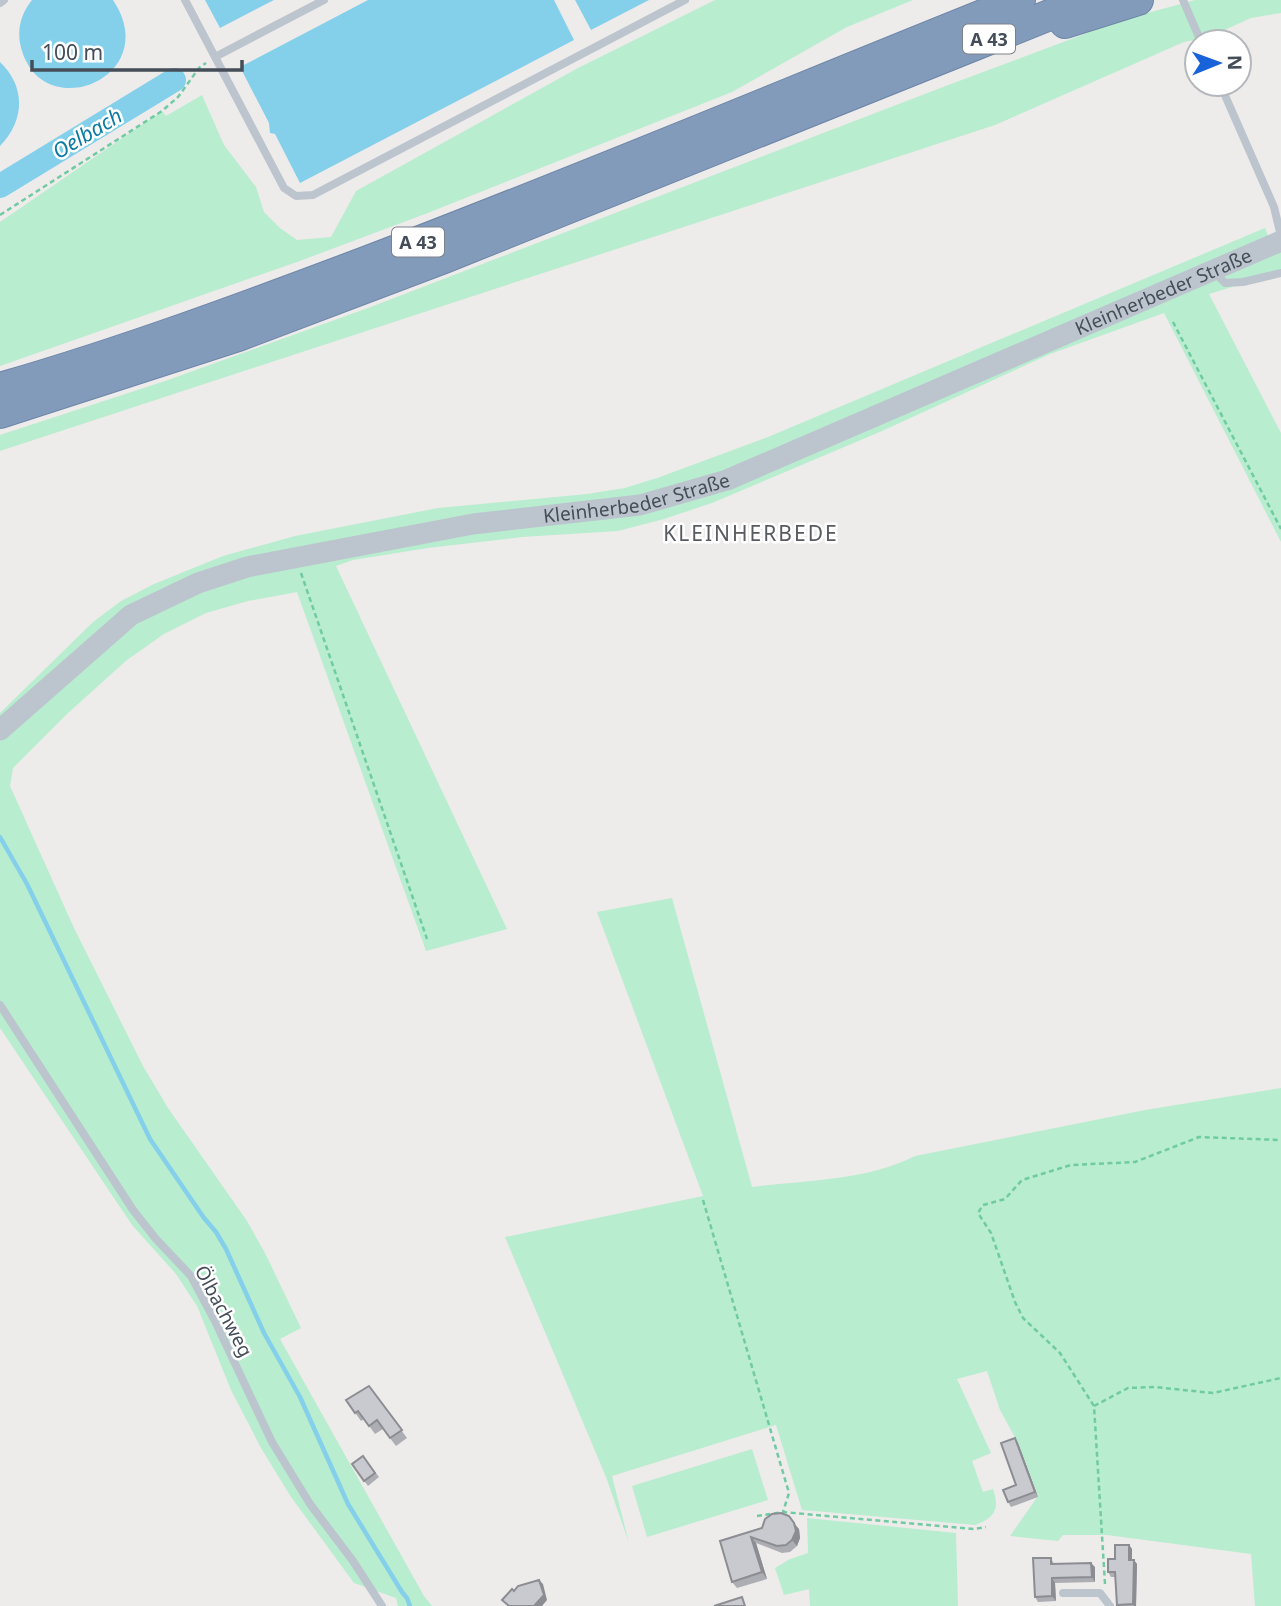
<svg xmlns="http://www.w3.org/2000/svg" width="1281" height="1606" viewBox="0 0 1281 1606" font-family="'Noto Sans',sans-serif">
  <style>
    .green { fill: #b8edcf }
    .water { fill: #84d0eb }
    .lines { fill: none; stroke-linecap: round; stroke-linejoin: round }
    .stream { stroke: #84d0eb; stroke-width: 4.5 }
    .river { stroke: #84d0eb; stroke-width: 24 }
    .motorway-casing { stroke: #6d86a7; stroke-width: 32 }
    .path { stroke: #70cba3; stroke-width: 2.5; stroke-dasharray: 5 3.5; stroke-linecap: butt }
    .service { stroke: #bcc5ce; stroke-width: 8 }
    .tertiary { stroke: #bcc5ce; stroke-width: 21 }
    .motorway { stroke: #829bbb; stroke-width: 30 }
    .wall { fill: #acaeb3 }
    .shaded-wall { fill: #8c8d92 }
    .building { fill: #c8cad0; stroke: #8c8d92; stroke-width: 2 }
    .labels { text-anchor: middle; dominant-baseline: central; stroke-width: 5; stroke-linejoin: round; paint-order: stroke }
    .shield { fill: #fff; stroke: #7c828a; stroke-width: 2 }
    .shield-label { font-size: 18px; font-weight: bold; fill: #444d58 }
    .street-label { font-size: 19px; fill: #444d58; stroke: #fff }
    .water-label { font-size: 21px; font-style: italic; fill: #0c7ba3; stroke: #fff }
    .neighbourhood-label { font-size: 21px; letter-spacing: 2px; fill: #585b60; stroke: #fff }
  </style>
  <rect width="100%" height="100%" fill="#eeebeb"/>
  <path class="green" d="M715 0H913L847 27 732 92 425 214 297 262 0 366V222L162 111 166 116 202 95 224 145 256 187 264 212 280 228 297 240 331 237 356 191 578 68Z
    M1195 0H1281V13L1251 18 1209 37 1184 42 995 125 0 451V435L168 380 368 308 943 87 1122 20Z
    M1265 228 1274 251 1281 250V272L1209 294 1281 433V542L1164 313 1050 354 882 431 712 503 664 519 618 531 522 537 428 548 353 560 336 566 507 929 426 951 297 592 248 601 206 613 164 634 127 660 68 713 13 768 10 786 74 928 143 1066 168 1108 247 1221 266 1255 301 1328 280 1339 424 1596 432 1606H398L396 1598 354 1583 291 1497 261 1448 231 1390 197 1306 176 1274 132 1225 0 1028V713L93 622 121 601 154 584 223 556 295 536 438 508 587 494 625 488 660 477 768 437Z
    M672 898 752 1187C807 1180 865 1181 915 1156L1145 1110 1281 1088V1606H1255L1251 1554 1107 1535H1063L1058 1541 1010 1536 1038 1496 1018 1443 1000 1410 987 1371 957 1379 991 1453 972 1461 983 1492 993 1489C1000 1509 995 1518 975 1525L802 1510 776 1425 612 1476 629 1543 606 1477 505 1237 703 1196 597 912Z
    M752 1449 768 1500 647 1537 632 1486Z
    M807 1518 956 1533 958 1606H810L809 1589 784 1595 775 1568 790 1559 808 1553Z"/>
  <path class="water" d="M32 0H113C164 76 45 126 22 51 16 32 20 15 32 0Z
    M205 0H274L220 28Z
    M368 0H554L574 40 300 183 275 134 270 133 269 123 240 67Z
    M575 0H649L591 30Z
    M0 62C26 87 25 120 0 146Z"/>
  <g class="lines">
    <path class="stream" d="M0 837 27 884 150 1139 204 1218 216 1232 226 1249 264 1333 300 1397 348 1504 402 1592 407 1598 410 1606"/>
    <path class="river" d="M0 186 174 80"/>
    <defs>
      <path id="motorway" d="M1065 23 1138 0
        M0 388C125 352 246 307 368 261 587 178 802 87 1020 0
        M0 413 238 336 444 258 1087 0"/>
    </defs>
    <use href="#motorway" class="motorway-casing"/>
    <path class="path" d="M0 215 162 111 178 97 199 68 206 63
      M1173 322 1281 529
      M301 573 427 939
      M703 1200 789 1493 783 1512
      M1094 1406 1128 1388 1154 1387 1213 1393 1281 1378
      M757 1516 783 1512 974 1529 986 1527
      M1105 1584 1094 1406 1060 1353 1023 1318 1015 1302 991 1233 978 1213 983 1205 1005 1199 1022 1180 1071 1165 1135 1162 1199 1137 1281 1140"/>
    <path class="service" d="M185 0 284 188 296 196 313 195 685 0
      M1183 0 1201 42
      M0 3 4 0
      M215 57 324 0
      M1220 84 1274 207 1281 236
      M1214 272 1225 283 1243 282 1281 273
      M0 1005 133 1210 156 1239 191 1276 215 1321 272 1442 310 1504 353 1561 382 1606
      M1063 1593H1100L1110 1606"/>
    <path class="tertiary" id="s1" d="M0 730 131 615 198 583 247 567 473 524 640 505 727 480 1281 241"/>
    <use href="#motorway" class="motorway"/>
  </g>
  <path class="wall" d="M369 1386 407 1438 396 1446 383 1429 375 1434 364 1419 361 1421 346 1400Z
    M1015 1438 1018 1443 1038 1497 1011 1507 1008 1502 1016 1485Z
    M363 1456 379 1477 368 1486 352 1464Z
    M762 1528 799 1529 800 1538 797 1546 790 1552 782 1553 756 1543 767 1579 737 1588 732 1582 720 1541Z
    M1129 1545 1132 1549V1560L1137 1564 1136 1606H1118L1117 1605 1115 1577H1111L1108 1572 1115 1559Z
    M1051 1558 1054 1564 1095 1567V1582L1055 1583 1056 1601 1038 1602 1035 1597Z"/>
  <path class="shaded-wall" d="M1015 1438 1018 1443 1038 1497 1035 1492Z
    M794 1523 799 1529 800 1538 797 1546 792 1540Z
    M751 1537 756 1543 767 1579 762 1572Z
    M1129 1545 1132 1549V1564L1129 1560Z
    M1134 1560 1137 1564 1136 1606H1134L1133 1604Z
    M1091 1563 1095 1567V1582L1092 1577Z
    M1052 1578 1055 1583 1056 1601 1052 1596Z
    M539 1580 543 1584 547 1600 542 1606H534Z"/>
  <path class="building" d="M369 1386 402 1430 390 1438 377 1420 369 1426 358 1411 355 1413 346 1400Z
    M1015 1438 1035 1492 1008 1502 1003 1490 1016 1485 1001 1443Z
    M363 1456 375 1473 364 1481 352 1464Z
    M781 1513 789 1516 794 1523 796 1531 792 1540 786 1545 777 1546 751 1537 762 1572 732 1582 720 1541 762 1528 765 1519 772 1514Z
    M1115 1545H1129V1560H1134L1133 1604 1117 1605 1115 1572H1108V1559H1115Z
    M1033 1558H1051V1564L1091 1563 1092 1577 1052 1578V1596L1035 1597Z
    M539 1580 544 1595 534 1606H509L502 1600 512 1589 514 1591 518 1586Z
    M742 1597 745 1606H714Z"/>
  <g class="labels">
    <g class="shield">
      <rect x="963" y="24.5" width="52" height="29" rx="5"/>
      <rect x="392" y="227.5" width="52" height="29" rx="5"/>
    </g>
    <g class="shield-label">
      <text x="989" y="39">A 43</text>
      <text x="418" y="242">A 43</text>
    </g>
    <g class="street-label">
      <text stroke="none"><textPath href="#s1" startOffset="1264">Kleinherbeder Straße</textPath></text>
      <text stroke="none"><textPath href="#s1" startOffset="696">Kleinherbeder Straße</textPath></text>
      <text transform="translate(224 1311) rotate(62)">Ölbachweg</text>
    </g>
    <g class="water-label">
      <text transform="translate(87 133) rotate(-31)">Oelbach</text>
    </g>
    <g class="neighbourhood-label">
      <text x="751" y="533">KLEINHERBEDE</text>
    </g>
  </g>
  <g transform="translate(1218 63) rotate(89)"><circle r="33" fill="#ffffff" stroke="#b4b8bc" stroke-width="2"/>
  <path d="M0-5L12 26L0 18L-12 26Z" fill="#1963da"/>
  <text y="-10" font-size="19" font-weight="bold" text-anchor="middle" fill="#444d58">N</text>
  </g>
  <path d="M32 60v10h210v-10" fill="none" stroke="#444d58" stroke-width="3.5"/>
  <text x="42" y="60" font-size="21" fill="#444d58" stroke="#ffffff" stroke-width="5" paint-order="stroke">100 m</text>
</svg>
